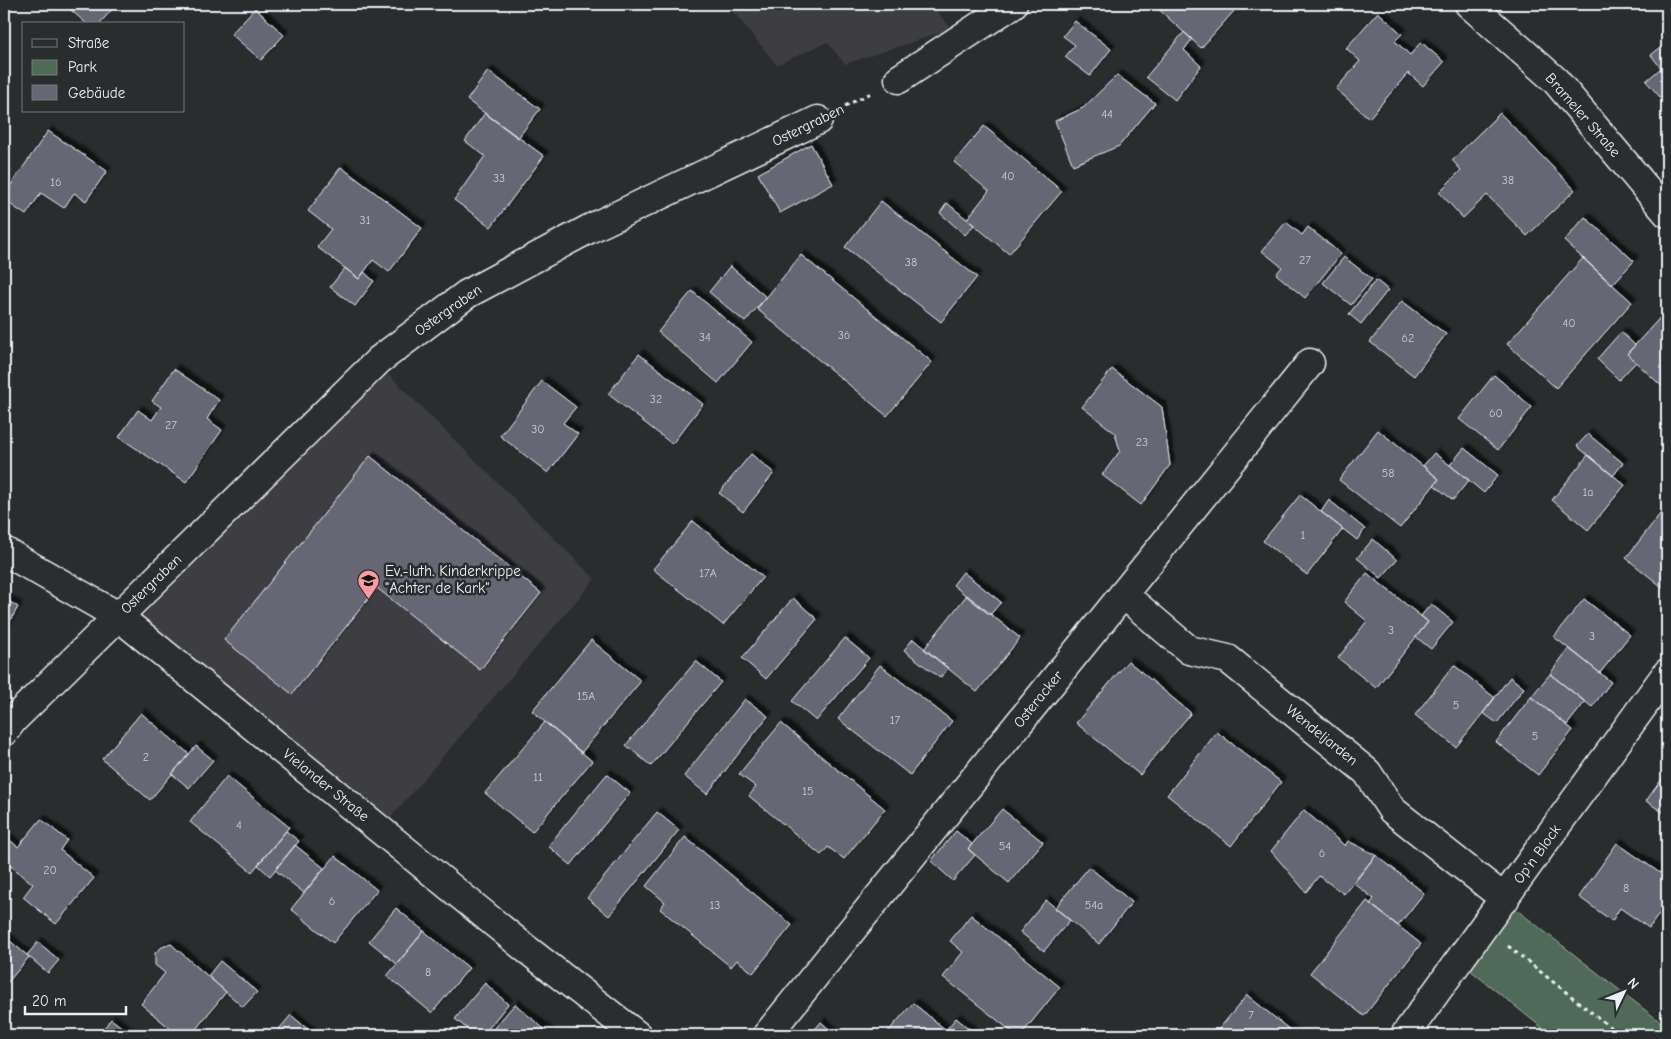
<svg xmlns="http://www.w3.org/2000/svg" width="1671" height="1039" viewBox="0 0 1671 1039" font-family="'Comic Neue',sans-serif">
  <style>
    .built { fill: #3c3e43 }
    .green { fill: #506a58; stroke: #9caea8 }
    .building { fill: #666675; stroke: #e8f1f8; filter: url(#shadow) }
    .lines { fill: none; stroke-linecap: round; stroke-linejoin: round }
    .minor-casing { stroke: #e8f1f8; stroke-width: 31 }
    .path { stroke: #e8f1f8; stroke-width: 3; stroke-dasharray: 4 4; stroke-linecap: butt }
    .minor { stroke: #2a2d2e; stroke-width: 28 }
    .labels { text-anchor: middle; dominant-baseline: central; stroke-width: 5; stroke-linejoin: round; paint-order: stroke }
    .number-label { font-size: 12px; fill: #c8ced7 }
    .street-label { font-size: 15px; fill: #e8f1f8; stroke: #2a2d2e }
    .poi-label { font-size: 15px; fill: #e8f1f8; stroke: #2a2d2e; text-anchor: start }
  </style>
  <defs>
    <filter id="shadow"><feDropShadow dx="4.5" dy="-4.5" stdDeviation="1" flood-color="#0009"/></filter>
  </defs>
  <rect width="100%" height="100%" fill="#2a2d2e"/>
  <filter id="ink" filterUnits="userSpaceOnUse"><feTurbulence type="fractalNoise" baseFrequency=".02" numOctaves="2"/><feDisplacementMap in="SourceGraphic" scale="10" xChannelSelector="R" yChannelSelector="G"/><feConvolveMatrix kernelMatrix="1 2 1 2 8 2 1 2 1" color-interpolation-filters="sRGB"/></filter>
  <g filter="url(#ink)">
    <path class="built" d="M727 4H930L952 29 845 64 827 42 777 65Z
      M386 372 595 579 386 823 139 619Z"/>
    <path class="green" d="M1513 907 1667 1027V1035H1551L1470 970Z"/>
    <path class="building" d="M64 4H117L99 24H87Z
      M1153 4H1227L1234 11 1201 48Z
      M255 8 284 35 261 60 231 34Z
      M1378 12 1402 34 1395 41 1410 55 1421 42 1444 62 1423 86 1408 73 1369 118 1336 89 1360 61 1346 48Z
      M1075 21 1111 49 1090 76 1065 57 1075 45 1063 36Z
      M1184 32 1192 39 1184 50 1201 66 1175 100 1146 77Z
      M1667 42V105L1646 81 1661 68 1651 55Z
      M488 71 540 109 518 138 467 100Z
      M1117 75 1155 103 1119 146 1073 165 1055 121 1083 108Z
      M485 113 544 156 491 227 454 200 485 156 465 141Z
      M1500 113 1575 190 1527 236 1487 195 1463 218 1439 192 1461 170 1452 160Z
      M984 126 1062 191 1009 254 967 219 989 191 954 162Z
      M48 131 107 171 86 201 74 193 64 208 41 193 26 215 4 200V195Z
      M811 144 833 184 780 213 758 174Z
      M341 167 422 228 389 272 373 260 359 279 317 247 331 229 308 211Z
      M881 201 977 277 941 322 845 247Z
      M947 203 974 225 965 235 940 213Z
      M1585 217 1634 261 1612 285 1564 241Z
      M1286 222 1302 235 1308 227 1341 254 1305 298 1276 274 1282 267 1262 251Z
      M801 255 932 362 887 416 757 309Z
      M1344 257 1372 279 1351 305 1323 283Z
      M1583 258 1632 302 1556 388 1507 344Z
      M730 266 766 297 745 322 709 292Z
      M345 268 359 279 364 272 374 281 355 306 330 287Z
      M1376 280 1388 290 1361 324 1349 314Z
      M692 291 752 342 718 383 658 332Z
      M1402 301 1446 334 1414 376 1370 342Z
      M1665 312 1667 313V391L1627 354Z
      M1621 332 1635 345 1627 354 1636 362 1619 380 1597 359Z
      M639 354 703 404 672 444 608 394Z
      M174 369 219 400 207 419 222 430 186 482 119 437 138 410 152 420 161 407 152 401Z
      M1112 369 1162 407 1170 465 1141 505 1102 475 1120 451 1115 433 1082 407Z
      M1494 375 1532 407 1498 450 1459 419Z
      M542 381 576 407 563 423 578 434 548 473 500 436Z
      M1378 430 1439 479 1400 528 1339 480Z
      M1588 434 1623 463 1613 476 1577 446Z
      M1464 448 1498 475 1484 493 1450 465Z
      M1434 453 1469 480 1453 500 1434 485 1439 479 1423 466Z
      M751 454 774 473 743 512 719 493Z
      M1588 455 1625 485 1588 530 1552 500Z
      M370 456 541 593 480 670 377 588 292 694 224 640Z
      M1300 495 1343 529 1307 575 1263 541Z
      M1329 500 1365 529 1357 540 1321 512Z
      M1660 514 1667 519 1666 590 1626 558Z
      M693 521 763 577 723 625 653 569Z
      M1373 539 1397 560 1381 578 1357 558Z
      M963 572 1001 602 990 615 953 585Z
      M1367 573 1428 622 1376 688 1338 658 1367 621 1344 602Z
      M967 595 1020 638 977 692 924 649Z
      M4 598 18 607 4 632Z
      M793 598 817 619 766 679 742 658Z
      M1584 599 1630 635 1600 673 1554 637Z
      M1431 604 1453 622 1431 649 1416 637 1428 622 1421 616Z
      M845 638 869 658 816 721 792 701Z
      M913 639 948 668 940 678 904 650Z
      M591 640 641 681 581 753 532 711Z
      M1569 648 1611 682 1592 707 1550 674Z
      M696 661 721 682 651 766 626 745Z
      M1128 661 1191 713 1140 775 1076 723Z
      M880 665 952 721 910 775 838 719Z
      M1454 665 1495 698 1456 747 1415 715Z
      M1550 674 1585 702 1567 725 1531 697Z
      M1510 677 1524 688 1497 723 1483 713Z
      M1531 697 1573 730 1538 775 1496 742Z
      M745 699 768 716 707 794 684 776Z
      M141 713 189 754 150 800 102 759Z
      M545 722 592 761 532 832 485 793Z
      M781 723 885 809 844 859 828 847 821 855 749 796 756 787 739 774Z
      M1217 732 1281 782 1231 846 1167 795Z
      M196 746 213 760 189 788 172 774Z
      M1667 772V815L1646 801Z
      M607 774 630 793 571 865 548 846Z
      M227 776 289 827 252 872 190 822Z
      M1002 809 1043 842 1009 883 968 849Z
      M1304 810 1345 846 1348 841 1376 855 1344 894 1319 876 1306 892 1271 851Z
      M657 812 679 830 609 916 587 898Z
      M41 819 67 840 60 850 94 878 56 924 23 897 33 884 11 866 4 874V840L6 837 18 847Z
      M286 831 299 841 270 876 258 865Z
      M956 831 972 844 968 849 975 855 953 881 931 861Z
      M685 837 792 925 753 973 737 960 731 967 660 909 665 902 646 886Z
      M1617 843 1667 878V903L1649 928 1620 908 1612 921 1579 897Z
      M295 845 324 868 304 893 275 870Z
      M1376 855 1424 893 1398 926 1370 904 1374 899 1354 883Z
      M335 856 377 890 333 943 291 909Z
      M1667 863V878L1660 873Z
      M1089 867 1132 902 1099 944 1055 908Z
      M1046 900 1070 920 1044 951 1020 932Z
      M1367 901 1421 944 1364 1016 1310 973Z
      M396 908 424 931 397 964 369 941Z
      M971 915 1060 987 1021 1035H1016L943 977 963 952 950 941Z
      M424 931 469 968 432 1013 387 976Z
      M4 936 29 957 4 987Z
      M38 942 59 960 48 973 27 955Z
      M171 944 226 992 191 1035H178L141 1004 165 973 155 965V953L162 947Z
      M220 961 257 992 243 1007 208 976Z
      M485 983 508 1004 483 1035H475L455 1019Z
      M1247 995 1296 1035H1214Z
      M913 1003 946 1030 952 1035H885Z
      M515 1004 551 1035H488Z
      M291 1015 311 1032 308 1035H274Z
      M956 1018 977 1035H952L946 1030Z
      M111 1019 132 1035H99Z
      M821 1022 836 1035H810Z"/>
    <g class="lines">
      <defs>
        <path id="minor" d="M1469 4 1555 80 1667 213
          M899 79 1013 4
          M4 551 118 616 525 948 637 1035
          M1123 594 1189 650 1228 659 1367 772 1392 810 1505 899
          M4 732 13 720 379 360 467 294 589 229 818 120
          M767 1035 1310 363
          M1405 1035 1667 673"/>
      </defs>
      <use href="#minor" class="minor-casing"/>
      <path class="path" d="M845 106 873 92
        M1508 946 1620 1035"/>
      <use href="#minor" class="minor"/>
    </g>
  </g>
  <defs>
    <symbol id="school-pin" viewBox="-11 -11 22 30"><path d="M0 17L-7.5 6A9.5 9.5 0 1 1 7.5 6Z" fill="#ff9aa2" stroke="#2a2d2e"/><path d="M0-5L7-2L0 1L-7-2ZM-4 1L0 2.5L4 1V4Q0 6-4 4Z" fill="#111"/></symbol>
  </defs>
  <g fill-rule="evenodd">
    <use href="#school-pin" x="356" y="568" width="25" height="34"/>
  </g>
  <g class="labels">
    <g class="number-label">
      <text x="1107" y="114">44</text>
      <text x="1008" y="176">40</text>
      <text x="499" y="178">33</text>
      <text x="1508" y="180">38</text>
      <text x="56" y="182">16</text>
      <text x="365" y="220">31</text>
      <text x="1305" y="260">27</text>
      <text x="911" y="262">38</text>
      <text x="1569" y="323">40</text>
      <text x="844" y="335">36</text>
      <text x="705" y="337">34</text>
      <text x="1408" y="338">62</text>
      <text x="656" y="399">32</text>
      <text x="1496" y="413">60</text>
      <text x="171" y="425">27</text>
      <text x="538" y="429">30</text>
      <text x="1142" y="442">23</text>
      <text x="1388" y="473">58</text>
      <text x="1588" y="492">1a</text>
      <text x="1303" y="535">1</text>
      <text x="708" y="573">17A</text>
      <text x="1391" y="630">3</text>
      <text x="1592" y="636">3</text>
      <text x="586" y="696">15A</text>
      <text x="1456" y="705">5</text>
      <text x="895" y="720">17</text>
      <text x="1535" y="736">5</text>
      <text x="146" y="757">2</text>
      <text x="538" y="777">11</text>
      <text x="808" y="791">15</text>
      <text x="239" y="825">4</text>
      <text x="1005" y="846">54</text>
      <text x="1322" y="853">6</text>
      <text x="50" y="870">20</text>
      <text x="1626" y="888">8</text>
      <text x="332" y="901">6</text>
      <text x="715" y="905">13</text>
      <text x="1094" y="905">54a</text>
      <text x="428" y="972">8</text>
      <text x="1251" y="1015">7</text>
    </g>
    <g class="street-label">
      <text transform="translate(1583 115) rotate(49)">Brameler Straße</text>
      <text transform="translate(808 125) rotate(-26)">Ostergraben</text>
      <text transform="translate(448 310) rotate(-35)">Ostergraben</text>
      <text transform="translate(151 584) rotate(-44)">Ostergraben</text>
      <text transform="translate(1038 699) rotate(-51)">Osteracker</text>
      <text transform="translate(1322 735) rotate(39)">Wendeljarden</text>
      <text transform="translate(326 785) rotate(39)">Vielander Straße</text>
      <text transform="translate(1537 854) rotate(-54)">Op'n Block</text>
    </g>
    <g class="poi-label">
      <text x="385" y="571">Ev.-luth. Kinderkrippe<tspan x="385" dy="17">"Achter de Kark"</tspan></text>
    </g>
  </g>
  <rect width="1671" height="1039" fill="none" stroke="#2a2d2e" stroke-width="20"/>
  <rect x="10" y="10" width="1651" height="1019" fill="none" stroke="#e8f1f8" stroke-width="2" filter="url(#ink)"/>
  <rect x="22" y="22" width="162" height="90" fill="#2a2d2e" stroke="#767b7f"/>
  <rect x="32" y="39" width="25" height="8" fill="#2a2d2e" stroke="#767b7f"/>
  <text x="68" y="48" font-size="15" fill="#e8f1f8">Straße</text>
  <rect x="32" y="60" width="25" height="15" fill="#506a58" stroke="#767b7f"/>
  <text x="68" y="72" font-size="15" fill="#e8f1f8">Park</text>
  <rect x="32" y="85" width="25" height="15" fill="#666675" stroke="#767b7f"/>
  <text x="68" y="98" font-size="15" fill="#e8f1f8">Gebäude</text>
  <g transform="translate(1624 992) rotate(47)" stroke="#2a2d2e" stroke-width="4" paint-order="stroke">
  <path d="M0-4L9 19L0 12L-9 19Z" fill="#e8f1f8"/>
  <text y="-8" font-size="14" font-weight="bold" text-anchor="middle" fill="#e8f1f8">N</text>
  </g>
  <path d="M25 1006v8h101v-8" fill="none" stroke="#e8f1f8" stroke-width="2.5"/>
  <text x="32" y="1006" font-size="15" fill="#e8f1f8" stroke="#2a2d2e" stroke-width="4" paint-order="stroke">20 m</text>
</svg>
